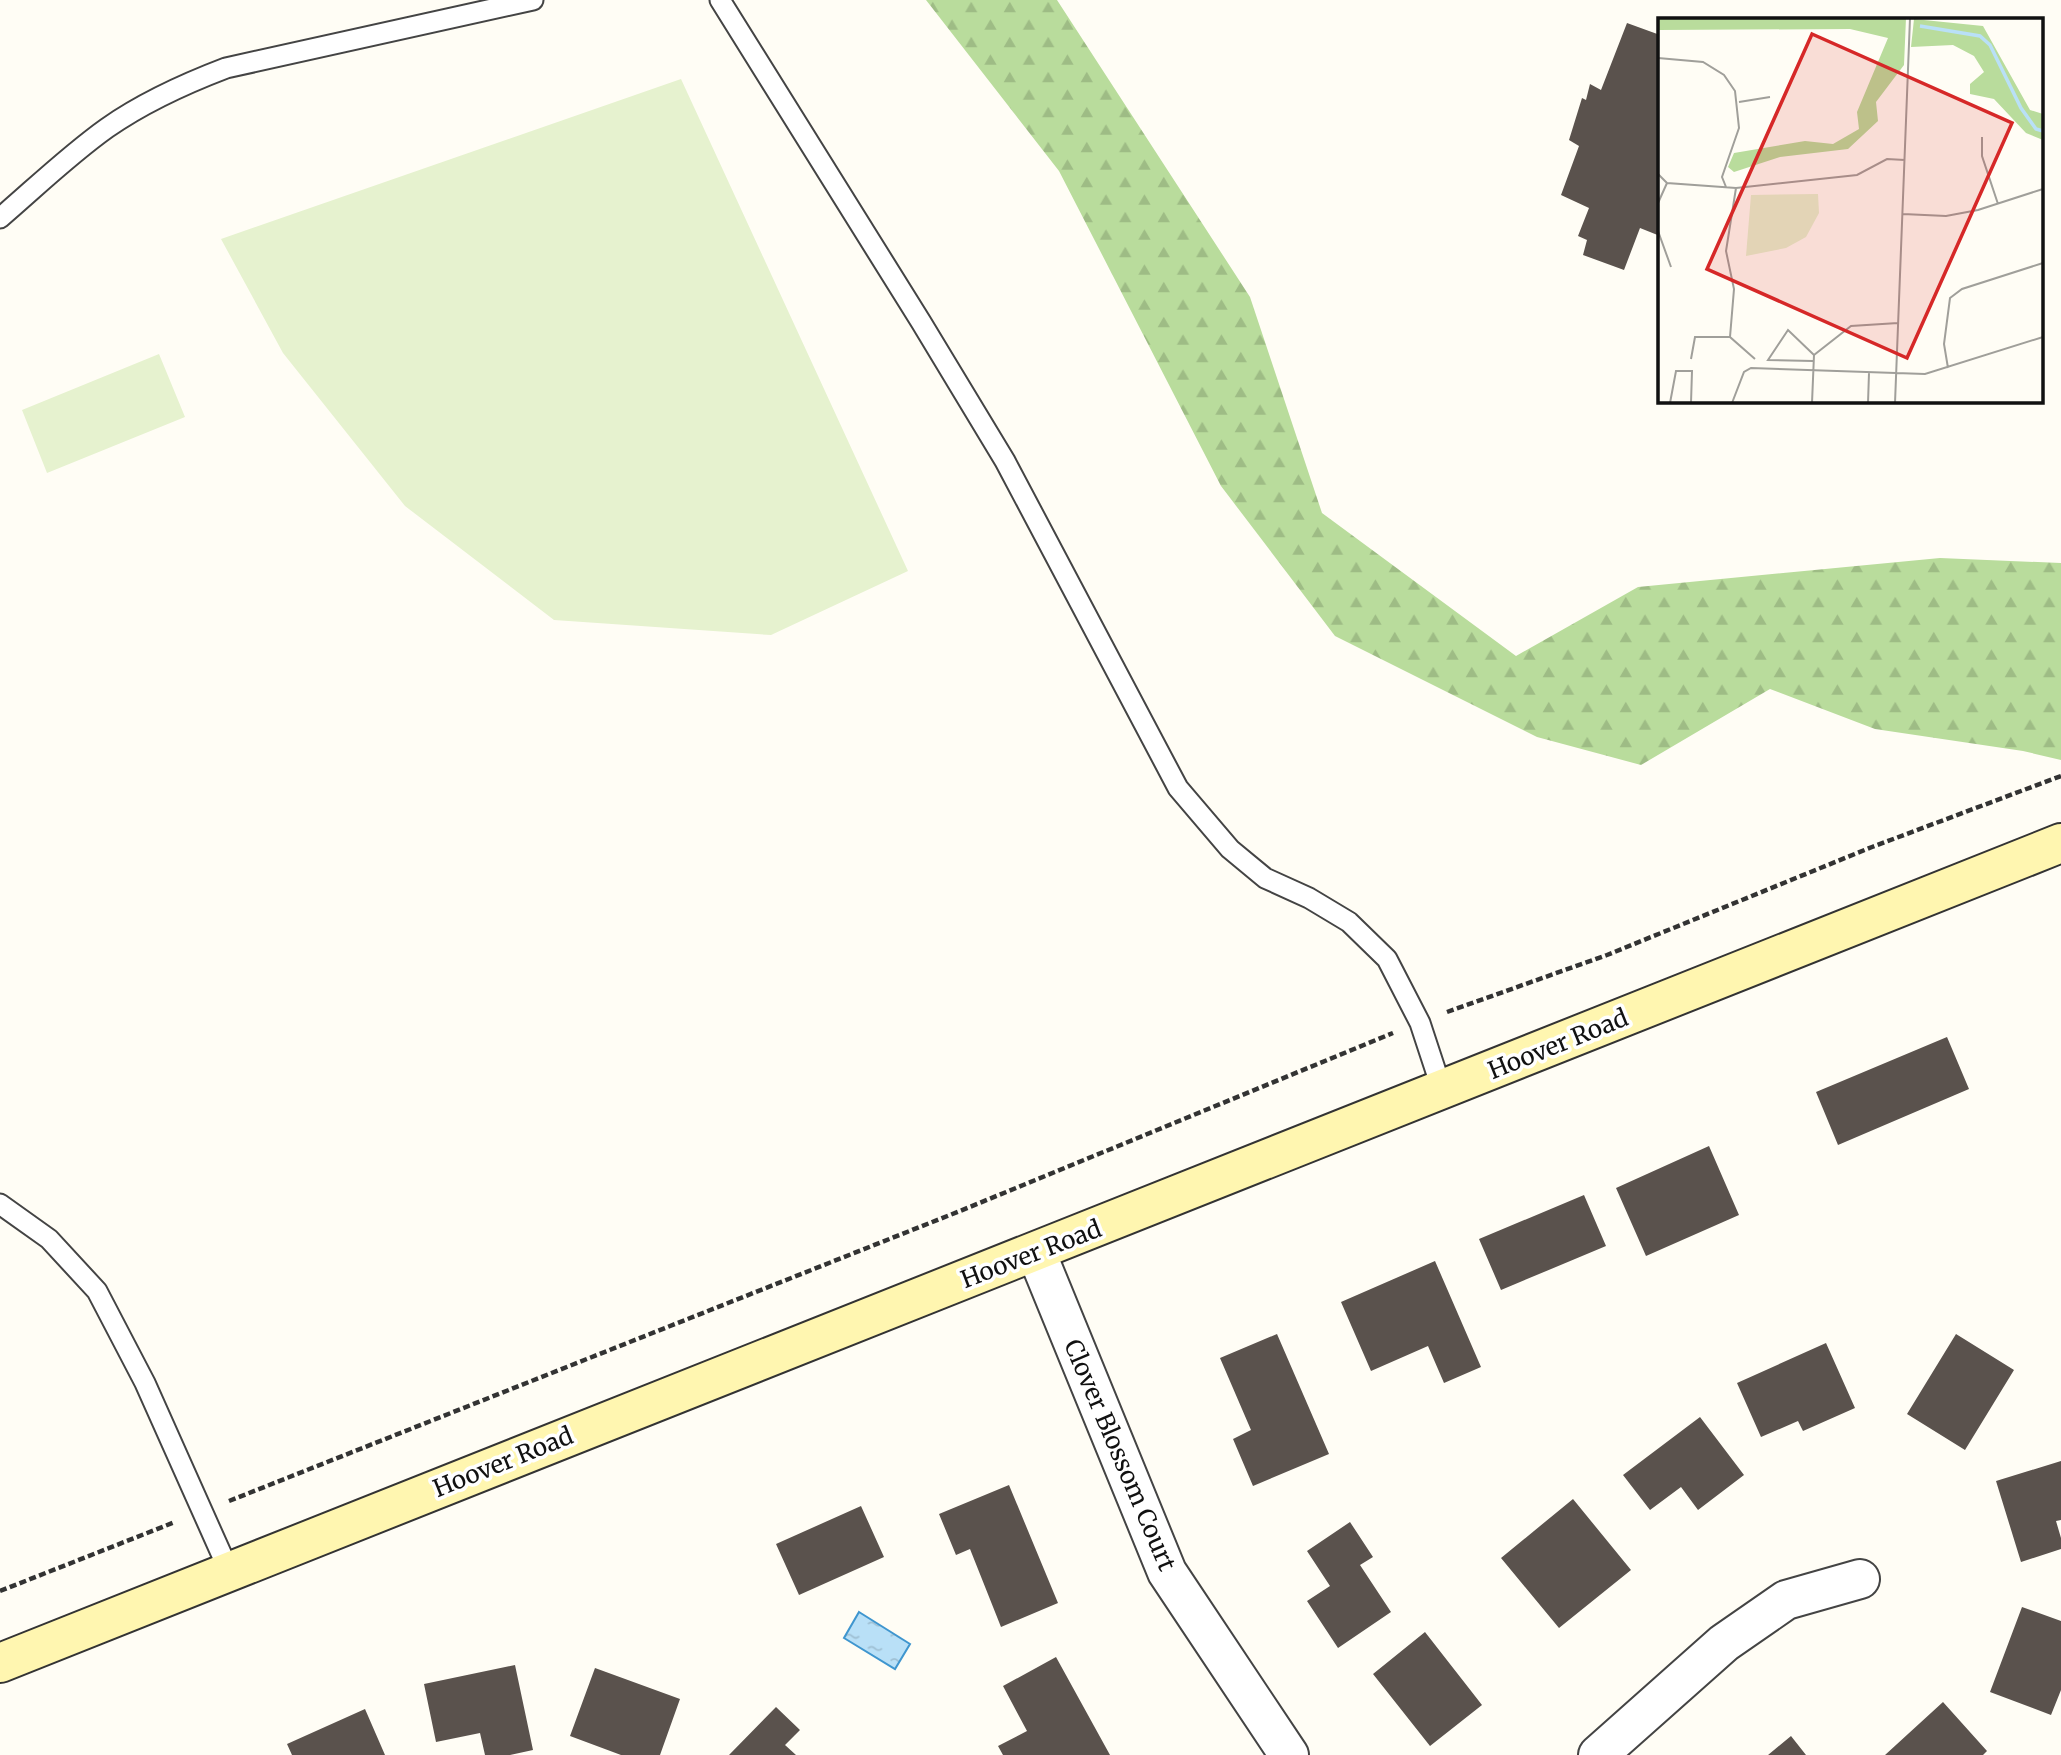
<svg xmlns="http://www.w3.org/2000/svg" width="2061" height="1755" viewBox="0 0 2061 1755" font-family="Merriweather,serif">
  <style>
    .forest { fill: url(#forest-firs) }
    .pitch { fill: #e6f2cf }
    .water { fill: url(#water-ripples); stroke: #3f96cf; stroke-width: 2 }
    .building { fill: #5a524d }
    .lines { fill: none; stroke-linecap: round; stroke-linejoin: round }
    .lane-casing { stroke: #444; stroke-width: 23 }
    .street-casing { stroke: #444; stroke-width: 42 }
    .secondary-casing { stroke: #333; stroke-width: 42 }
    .path { stroke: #333; stroke-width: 4.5; stroke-dasharray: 7 3.5; stroke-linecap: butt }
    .lane { stroke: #fff; stroke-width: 19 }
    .street { stroke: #fff; stroke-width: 38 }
    .secondary { stroke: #fff6b0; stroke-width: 38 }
    .labels { text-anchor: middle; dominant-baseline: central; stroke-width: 7; stroke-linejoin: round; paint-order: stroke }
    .street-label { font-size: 24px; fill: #111; stroke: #fff }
    .inset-river { fill: none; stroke: #b9e0f7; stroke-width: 3.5 }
    .inset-road { fill: none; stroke: #a09f9a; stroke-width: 2 }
    .view { fill: #d62828; fill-opacity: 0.15; stroke: #d62828; stroke-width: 3.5 }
    .inset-edge { fill: none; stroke: #111; stroke-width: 3.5 }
  </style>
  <defs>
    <pattern id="forest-firs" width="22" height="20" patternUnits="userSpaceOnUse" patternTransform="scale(1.75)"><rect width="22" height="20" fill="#b9dc9c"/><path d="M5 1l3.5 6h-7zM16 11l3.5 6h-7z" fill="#9ebc85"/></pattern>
    <pattern id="water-ripples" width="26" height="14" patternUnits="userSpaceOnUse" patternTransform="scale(1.75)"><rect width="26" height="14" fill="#b9e0f7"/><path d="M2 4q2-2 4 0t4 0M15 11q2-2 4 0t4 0" fill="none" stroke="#9ebfd3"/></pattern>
  </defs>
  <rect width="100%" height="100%" fill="#fffdf5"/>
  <path class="forest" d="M926 0H1057L1250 297 1322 513 1516 656 1638 587 1940 558 2061 563V760L2023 751 1875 729 1770 689 1641 765 1537 737 1335 636 1221 486 1059 171Z"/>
  <path class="pitch" d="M681 79 908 571 771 635 554 620 405 506 283 353 221 239Z
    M159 354 185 417 47 473 22 410Z"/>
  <path class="water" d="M859 1612 910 1644 895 1669 844 1638Z"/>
  <path class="building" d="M1627 23 1660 35V236L1640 228 1624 270 1583 255 1587 240 1578 236 1589 208 1561 195 1579 146 1569 140 1582 98 1586 100 1590 84 1601 90Z
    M1947 1037 1969 1089 1838 1145 1816 1092Z
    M1709 1146 1739 1215 1646 1256 1616 1188Z
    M1584 1195 1606 1246 1501 1290 1479 1239Z
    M1435 1261 1481 1367 1444 1383 1428 1346 1371 1371 1341 1302Z
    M1277 1334 1329 1454 1253 1486 1233 1439 1251 1430 1220 1358Z
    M1956 1334 2014 1370 1965 1450 1907 1414Z
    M1826 1343 1855 1408 1803 1431 1798 1421 1761 1437 1737 1383Z
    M1700 1417 1744 1475 1698 1510 1681 1487 1650 1510 1623 1475Z
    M2061 1461V1520L2056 1521 2061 1538V1549L2021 1562 1996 1481Z
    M1009 1485 1058 1603 1001 1627 970 1549 956 1555 939 1514Z
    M1573 1499 1631 1570 1559 1628 1501 1558Z
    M861 1506 884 1557 799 1595 776 1544Z
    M1350 1522 1373 1557 1360 1565 1391 1612 1338 1648 1307 1601 1330 1586 1307 1551Z
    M2022 1607 2061 1621V1690L2051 1715 1990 1692Z
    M1425 1632 1482 1705 1430 1746 1373 1674Z
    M1056 1657 1110 1755H1003L998 1746 1027 1731 1003 1686Z
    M515 1665 533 1750 510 1755H485L480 1733 436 1742 424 1684Z
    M595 1668 680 1699 660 1755H621L570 1736Z
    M1943 1702 1987 1751 1983 1755H1885Z
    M776 1707 800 1730 785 1745 796 1755H729Z
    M365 1709 385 1755H292L287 1744Z
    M1791 1736 1806 1755H1768Z"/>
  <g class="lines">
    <defs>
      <path id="lane" d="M720 0 921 322 1005 461 1178 788 1230 849 1265 878 1309 898 1349 922 1387 959 1420 1023 1442 1090
        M0 218C35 188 69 155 107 128 144 102 184 84 226 68L533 0
        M0 1204 49 1239 97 1291 145 1383 229 1571"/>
      <path id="street" d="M1036 1252 1167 1572 1289 1755
        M1598 1755 1724 1643 1786 1600 1860 1579"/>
      <path id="secondary" d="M0 1663 2061 843"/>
    </defs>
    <use href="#lane" class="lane-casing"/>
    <use href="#street" class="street-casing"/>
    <use href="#secondary" class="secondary-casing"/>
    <path class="path" d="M1447 1012 1607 955 1872 847 2061 776
      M229 1501 960 1211 1393 1033
      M0 1591 175 1522"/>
    <use href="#lane" class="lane"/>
    <use href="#street" class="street"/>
    <use href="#secondary" class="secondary"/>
  </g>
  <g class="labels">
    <g class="street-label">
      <text transform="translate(1558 1044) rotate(-22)">Hoover Road</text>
      <text transform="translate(1031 1254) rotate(-21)">Hoover Road</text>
      <text transform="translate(1120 1455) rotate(67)">Clover Blossom Court</text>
      <text transform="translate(503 1462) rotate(-22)">Hoover Road</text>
    </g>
  </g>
  <g transform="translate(1658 18)">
    <rect width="385" height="385" fill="#fffdf5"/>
    <path d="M0 0H248L246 47 218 84 220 103 190 131 122 139 76 154 70 149 76 135 147 123 175 126 201 111 199 94 230 20 192 11 0 12ZM256 1 325 8 372 92 385 96V122L368 115 336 81 312 76V66L326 54 316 38 295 27 253 29Z" fill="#b9dc9c"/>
    <path d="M160 176 161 195 148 219 128 230 88 238 93 177Z" fill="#e6f2cf"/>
    <path class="inset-river" d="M262 8 322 18 332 27 363 90 378 111 385 113"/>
    <path class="inset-road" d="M0 40 45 44 66 57 77 73 81 110 64 159 68 169M81 84 112 79M324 119V138L340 186M0 156 9 165 78 170 199 157 229 141 247 142M78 170 68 233 76 271 72 319 97 341M0 185 9 165M245 196 288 198 320 192 385 171M0 213 13 249M33 341 37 319H72M155 343 110 342 130 312 156 337M290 350 286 326 292 280 304 271 385 245M12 385 18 353H34L33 385M74 385 86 354 93 350 267 356 385 319M154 385 156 337 193 308 240 305M210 385 211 355M237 385 252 0"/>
    <path class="view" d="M154 16 354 105 249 340 49 251Z"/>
    <rect width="385" height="385" class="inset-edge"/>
  </g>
</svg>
